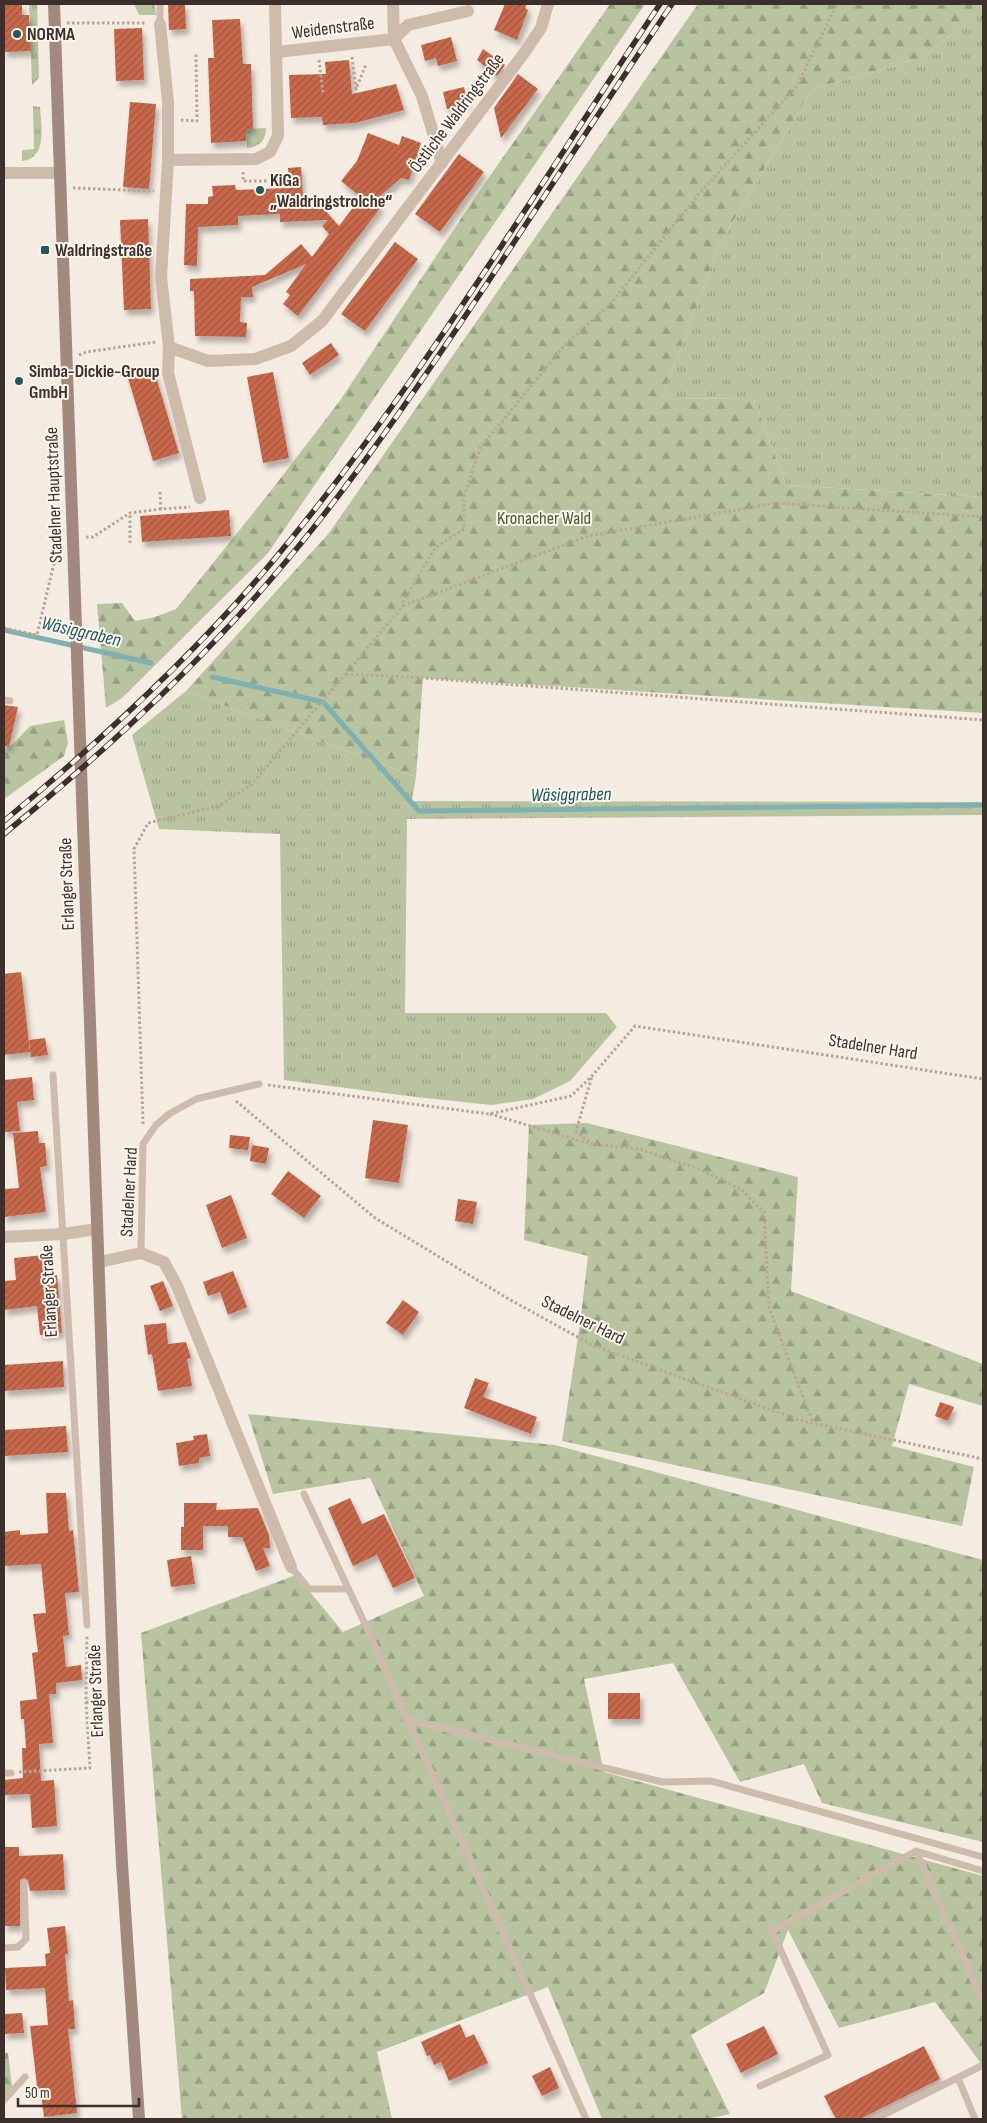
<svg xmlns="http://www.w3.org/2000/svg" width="987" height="2123" viewBox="0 0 987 2123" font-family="'Sofia Sans Condensed',sans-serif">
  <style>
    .grass { fill: url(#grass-tufts) }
    .forest { fill: url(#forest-firs) }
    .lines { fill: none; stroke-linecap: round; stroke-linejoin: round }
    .stream { stroke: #7fb0b2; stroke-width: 5 }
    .building { fill: url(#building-hatch); filter: url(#shadow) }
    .path { stroke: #b9a596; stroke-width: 3; stroke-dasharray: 2.5 2.5; stroke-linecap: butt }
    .service { stroke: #cdbbac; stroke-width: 7 }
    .minor { stroke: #cdbbac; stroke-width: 12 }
    .secondary { stroke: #a18a7d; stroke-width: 12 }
    .rail-casing { stroke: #3b302b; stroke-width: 5.5 }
    .rail { stroke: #fbf5ee; stroke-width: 4; stroke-dasharray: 11; stroke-linecap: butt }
    .poi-dot { fill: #1f5a5e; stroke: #fbf5ee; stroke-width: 2 }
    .labels { text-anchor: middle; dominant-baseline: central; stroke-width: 4; stroke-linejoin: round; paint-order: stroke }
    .street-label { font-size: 18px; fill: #3b302b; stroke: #fbf5ee }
    .poi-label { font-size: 18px; font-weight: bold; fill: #3b302b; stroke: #fbf5ee; text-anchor: start }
    .park-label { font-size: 18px; fill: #4a5a2e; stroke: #fbf5ee }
    .water-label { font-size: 19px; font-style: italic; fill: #1f5a5e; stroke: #fbf5ee }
  </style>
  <defs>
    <pattern id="grass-tufts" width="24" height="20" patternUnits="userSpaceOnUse" patternTransform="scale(1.25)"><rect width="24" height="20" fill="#b8c4a0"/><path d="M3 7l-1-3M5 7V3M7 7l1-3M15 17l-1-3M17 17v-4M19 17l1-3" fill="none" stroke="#97a083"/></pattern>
    <pattern id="forest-firs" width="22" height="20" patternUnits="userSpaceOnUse" patternTransform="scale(1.25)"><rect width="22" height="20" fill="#b8c4a0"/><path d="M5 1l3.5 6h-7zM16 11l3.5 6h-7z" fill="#97a083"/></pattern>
    <pattern id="building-hatch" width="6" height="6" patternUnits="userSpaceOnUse" patternTransform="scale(1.25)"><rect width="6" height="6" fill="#c8694b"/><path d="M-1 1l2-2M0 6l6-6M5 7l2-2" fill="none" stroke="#a4573f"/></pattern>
    <filter id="shadow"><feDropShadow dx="3" dy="5.5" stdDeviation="2.5" flood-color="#0004"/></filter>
  </defs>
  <rect width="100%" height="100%" fill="#f4ebe1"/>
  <path class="grass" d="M29 4H37L39 78 32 85Z
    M134 4H155L156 15H139Z
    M983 9V497L786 485 754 399 662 398 720 243 812 89 922 58Z
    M33 106 40 107C41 125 48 158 22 161V150L34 149Z
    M266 128C266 141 259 147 247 148L246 129Z
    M186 691 416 777 412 801 983 802V815L407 819 405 1013H606L617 1027 570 1081 533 1099 492 1105 416 1097 284 1080 280 834 159 829 132 735Z"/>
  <path class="forest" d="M610 4H645L268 553 122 698 106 708 97 604 122 603 135 621 155 617 176 609 270 492 339 402 476 196Z
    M698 4H983V9L922 58 812 89 720 243 662 398 754 399 786 485 983 497V713L423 678 416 777 186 691 329 533Z
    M64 720 68 743 64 756 4 799V748L12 745 30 726Z
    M587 1123 798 1177 791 1291 983 1364V1406L909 1384 892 1446 974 1467 962 1526 562 1441 580 1324 588 1256 524 1240 529 1125Z
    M248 1414 555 1445 983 1560V1842L822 1803 804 1764 740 1782 673 1663 584 1679 604 1772 983 1876V2066L935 2002 839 2028 788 1930 764 1993 691 2035 730 2114 707 2119H602L548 1987 377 2052 392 2119H182L141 1633 296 1575 343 1632 424 1596 370 1478 273 1494Z
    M4 2053H8L13 2095 4 2104Z"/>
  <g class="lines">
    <path class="stream" d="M4 630 151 663
      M212 677 323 702 419 811 983 805"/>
  </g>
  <path class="building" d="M4 4H22V15H29L31 51 4 52Z
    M168 4H185L186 29 169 30Z
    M505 4H527L525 8 528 10 517 40 494 30Z
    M240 19 243 64H251L253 129H246V141L211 143 208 58H214L212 20Z
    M142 28 144 80 116 81 114 29Z
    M451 37 457 61 438 66 436 58 425 61 421 45Z
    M483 49 505 65 497 76 477 60Z
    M349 60 352 94 396 84 404 110 355 123 323 125 322 117 291 118 289 75 326 74 325 62Z
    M518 74 538 89 501 138 494 108Z
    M464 87 468 103 447 109 443 92Z
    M130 102 156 104 149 189 123 187Z
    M368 133 399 145 402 136 421 143 409 180 401 178 374 201 381 207 298 316 283 304 290 295 286 292 306 264 252 287 253 297H241L240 322 247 323 246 337 195 336 194 291H190V279L265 275 301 244 312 257 329 234 322 226 328 220 280 222V214L238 216V225L198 227 197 266 184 265 186 204H208V197L213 196 212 186 235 185 236 190 289 188 288 168 301 167 303 198H314L339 226 361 197 341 181 357 161Z
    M459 154 484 172 440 232 415 214Z
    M148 219 151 309 124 310 120 220Z
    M395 242 418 259 365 331 341 314Z
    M331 343 339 355 310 375 302 363Z
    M153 367 179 453 153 461 127 375Z
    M273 372 289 458 263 463 247 377Z
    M229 510 231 536 142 542 140 516Z
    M4 705 18 707 9 747 4 746Z
    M21 972 30 1052 4 1055V974Z
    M45 1038 48 1055 31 1057 29 1040Z
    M32 1077 34 1100 17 1102 20 1131 4 1132V1080Z
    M373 1120 408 1125 399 1183 365 1178Z
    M38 1131 39 1143H45L47 1166 40 1167 46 1212 4 1217V1189L19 1188 13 1133Z
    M230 1135 250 1137 248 1150 229 1148Z
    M252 1145 269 1148 266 1164 250 1161Z
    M288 1171 321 1196 304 1218 271 1194Z
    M231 1195 247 1238 222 1248 206 1205Z
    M458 1199 477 1202 473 1224 455 1221Z
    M45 1255 48 1276 57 1275 62 1333 40 1335 37 1306 4 1310V1281L16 1280 14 1258Z
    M233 1271 247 1307 228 1315 220 1292 208 1296 203 1282Z
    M163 1281 173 1306 160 1311 150 1286Z
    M403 1300 419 1312 403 1335 386 1323Z
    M166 1323 168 1344 186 1342 191 1358 187 1359 192 1386 158 1391 152 1354 148 1355 144 1325Z
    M63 1361 64 1387 4 1391V1365Z
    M475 1378 489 1383 483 1397 537 1417 531 1434 464 1408Z
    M940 1402 954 1407 948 1421 935 1416Z
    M66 1426 68 1452 4 1456V1430Z
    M207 1434 210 1456 199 1458V1463L179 1466 176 1443 194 1440 193 1436Z
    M46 1493H66L69 1531 73 1530 79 1592 65 1593 69 1635 63 1636 66 1667 81 1665 82 1680 56 1683V1694H49L53 1743 39 1744 41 1781 54 1780 57 1826 32 1828 30 1794 4 1795V1780L23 1778 22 1748H26L24 1719H21L20 1701 37 1699 32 1653 38 1652 33 1614 46 1613 41 1564 4 1566V1532L20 1530V1535L48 1533Z
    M350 1498 362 1524 384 1514 415 1578 393 1588 377 1555 353 1566 328 1508Z
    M184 1503H217L216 1510 258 1508 269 1535 270 1548H263L270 1566 256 1571 242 1537H228V1526H203V1550H181V1527H184Z
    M191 1556 195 1584 171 1587 167 1560Z
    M608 1693H640V1719H608Z
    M4 1847H19V1856L63 1854 65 1890 30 1891 28 1880 24 1878 20 1880V1926H4Z
    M65 1926 68 1954H65L69 2001 73 2000 75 2029H68L77 2113 44 2117 41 2093 38 2094 30 2026 48 2025 45 1988 6 1990 5 1968 46 1966 45 1954 50 1953 47 1928Z
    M22 2013 24 2033 4 2034V2014Z
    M460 2024 466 2038 474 2034 488 2063 449 2081 441 2062 434 2065 430 2055 427 2056 421 2042Z
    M764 2026 778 2054 741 2073 726 2044Z
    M924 2046 940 2079 860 2119H836L824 2096Z
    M550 2067 559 2088 542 2096 532 2076Z"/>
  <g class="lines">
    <path class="path" d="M67 23H146
      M352 57 356 89 366 64
      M319 60 323 94
      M181 120 197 121 196 54
      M243 172V181H283
      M73 188 154 191
      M79 355 86 352 156 342
      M160 492 161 509 190 507
      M86 537H93L130 513 161 509
      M130 543V513
      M403 606 588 536 776 503 983 517
      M4 628 37 635 54 563 60 562
      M346 674 423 678 983 720
      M268 1085 489 1114 571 1096 592 1076 635 1026 983 1079
      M236 1101 375 1218 507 1298 594 1346 799 1420 983 1459
      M490 1114 591 1144 639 1149 699 1169 742 1190 764 1212 769 1308 813 1423
      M143 1124 134 849 148 823 219 806 252 784 403 606 402 604 435 548 464 529V497L480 448 564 346 611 303 698 195 797 86 837 4
      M589 1142 576 1131 592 1076
      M86 1702 101 1703
      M19 1772 90 1768 86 1702 87 1635"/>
    <path class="service" d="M160 4V24
      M4 700 10 701
      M53 1075 87 1625
      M141 1253 143 1144 156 1125 169 1114 196 1099 259 1084
      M304 1494 364 1622 586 2119
      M291 1567 309 1589H348
      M406 1719 662 1782 711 1781 983 1857
      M4 1773H11
      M916 1851 983 1871
      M4 1948 18 1947 26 1939 24 1883
      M958 2078 975 2119
      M760 2086 828 2055 772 1931 916 1851 983 2002
      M4 2100 25 2077
      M875 2119 983 2065"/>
    <path class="minor" d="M393 4 394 39 422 96 442 163
      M160 24 168 102V160L161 277 169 347 168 373 200 498
      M277 52 394 39 408 25 468 11
      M168 160 256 159 270 152 278 136 275 4
      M4 173H60
      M169 347 208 361 255 359 291 346 322 321 522 56 541 28 548 4
      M4 1237 63 1234 97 1229
      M99 1262 141 1253 164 1262 177 1286 291 1567"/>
    <path class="secondary" d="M54 4 114 1703 122 1864 139 2119"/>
    <defs>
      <path id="rail" d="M4 821C97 744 188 661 267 568 415 393 533 194 660 4
        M4 834C100 756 191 672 272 578 352 485 420 384 488 282 549 189 610 96 672 4"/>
    </defs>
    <use href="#rail" class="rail-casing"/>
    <use href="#rail" class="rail"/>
  </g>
  <g class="poi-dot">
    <circle cx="17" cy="34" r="5"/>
    <circle cx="260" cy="190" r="5"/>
    <rect x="40" y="245" width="10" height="10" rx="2.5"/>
    <circle cx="19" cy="381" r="5"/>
  </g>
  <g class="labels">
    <g class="street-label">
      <text transform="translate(333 28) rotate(-7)">Weidenstraße</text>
      <text transform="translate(457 113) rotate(-53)">Östliche Waldringstraße</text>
      <text transform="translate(54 495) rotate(-92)">Stadelner Hauptstraße</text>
      <text transform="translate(67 884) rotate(-92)">Erlanger Straße</text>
      <text transform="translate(873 1047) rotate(9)">Stadelner Hard</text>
      <text transform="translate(129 1192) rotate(-87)">Stadelner Hard</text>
      <text transform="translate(49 1291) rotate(-93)">Erlanger Straße</text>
      <text transform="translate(583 1320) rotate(26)">Stadelner Hard</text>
      <text transform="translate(96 1691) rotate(-92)">Erlanger Straße</text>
    </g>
    <g class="poi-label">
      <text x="27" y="34">NORMA</text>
      <text x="270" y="180">KiGa<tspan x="270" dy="21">„Waldringstrolche“</tspan></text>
      <text x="55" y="250">Waldringstraße</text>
      <text x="29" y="371">Simba-Dickie-Group<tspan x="29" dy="21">GmbH</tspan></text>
    </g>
    <g class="park-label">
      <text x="544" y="518">Kronacher Wald</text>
    </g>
    <g class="water-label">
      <text transform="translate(81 632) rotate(13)">Wäsiggraben</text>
      <text transform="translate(571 795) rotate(-1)">Wäsiggraben</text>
    </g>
  </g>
  <rect width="987" height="2123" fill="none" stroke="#3b302b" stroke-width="10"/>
  <path d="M18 2098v8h121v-8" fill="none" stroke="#3b302b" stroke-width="2.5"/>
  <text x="25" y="2098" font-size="15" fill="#3b302b" stroke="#fbf5ee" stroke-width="4" paint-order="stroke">50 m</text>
</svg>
